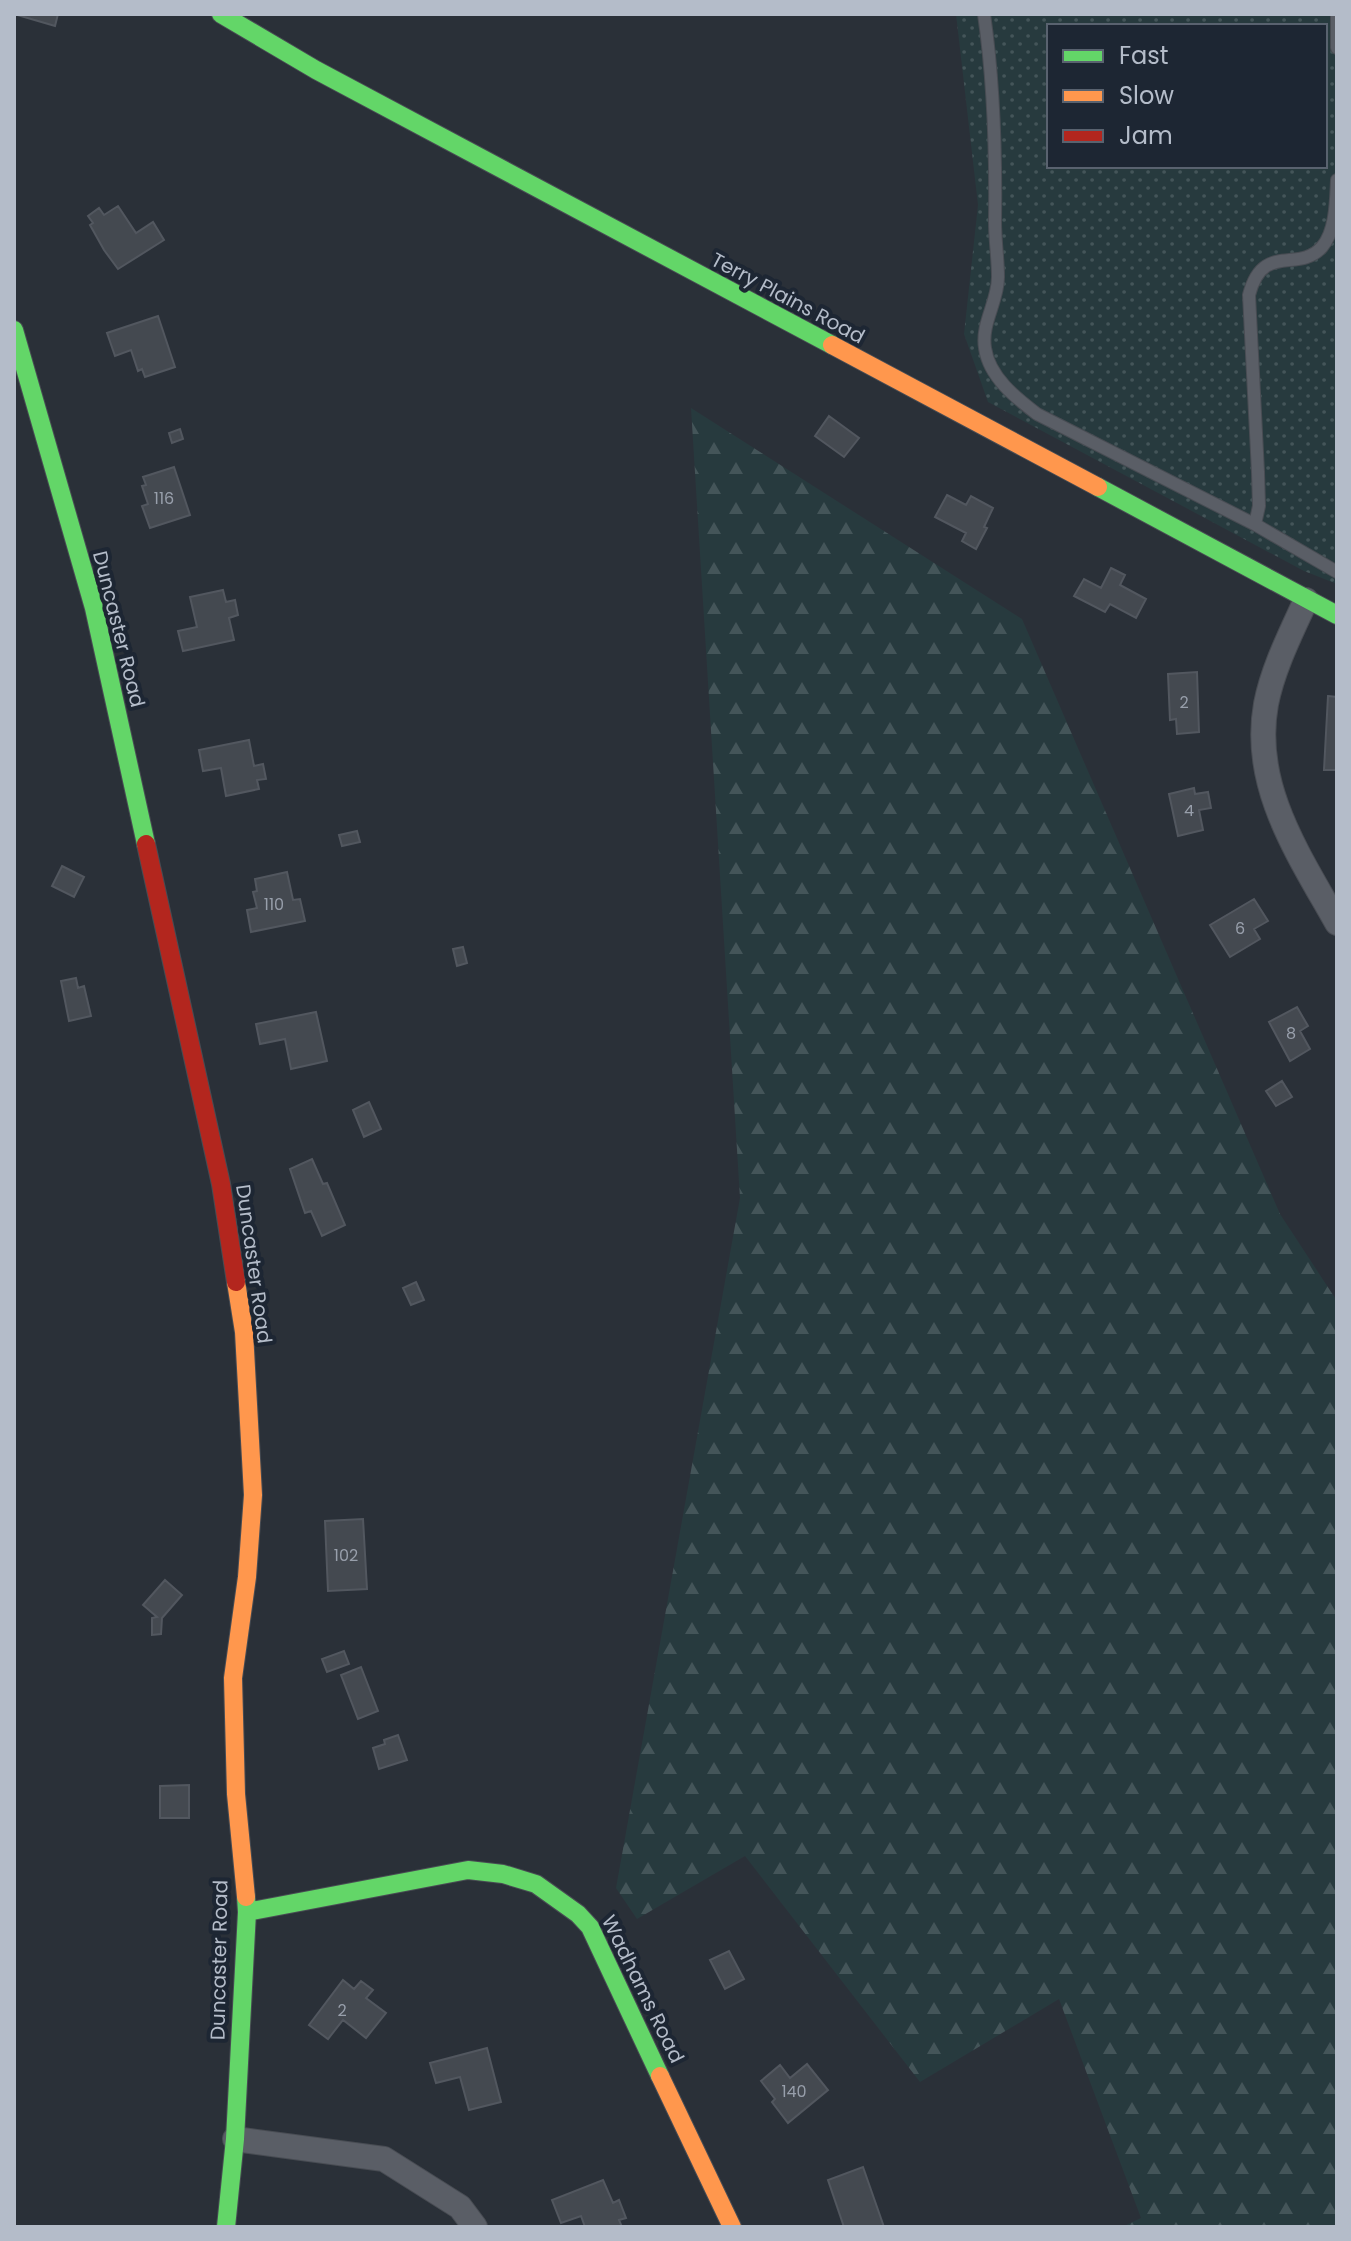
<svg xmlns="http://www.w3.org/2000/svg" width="1351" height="2241" viewBox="0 0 1351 2241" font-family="Poppins,sans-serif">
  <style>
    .grass { fill: url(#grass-dots); fill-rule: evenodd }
    .forest { fill: url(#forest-firs) }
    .building { fill: #444950; stroke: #52575f; stroke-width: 2 }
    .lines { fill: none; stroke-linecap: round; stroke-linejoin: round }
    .lane-casing { stroke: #484c53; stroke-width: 14 }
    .street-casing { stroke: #484c53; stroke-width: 26 }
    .fast-casing { stroke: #484c53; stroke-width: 20 }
    .slow-casing { stroke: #484c53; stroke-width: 20 }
    .jam-casing { stroke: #484c53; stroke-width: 20 }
    .lane { stroke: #5a5e66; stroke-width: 12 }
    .street { stroke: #5a5e66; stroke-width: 24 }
    .fast { stroke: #63d668; stroke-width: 18 }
    .slow { stroke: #ff974d; stroke-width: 18 }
    .jam { stroke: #b3261e; stroke-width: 18 }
    .labels { text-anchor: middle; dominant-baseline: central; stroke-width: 8; stroke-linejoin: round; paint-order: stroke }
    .number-label { font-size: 16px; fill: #989fab }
    .street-label { font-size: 20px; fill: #b4bcc9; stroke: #1d2633 }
  </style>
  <defs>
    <pattern id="grass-dots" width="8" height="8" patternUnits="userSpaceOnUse" patternTransform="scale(2)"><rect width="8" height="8" fill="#273a3e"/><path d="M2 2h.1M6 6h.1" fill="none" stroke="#445559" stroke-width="1.8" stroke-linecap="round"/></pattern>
    <pattern id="forest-firs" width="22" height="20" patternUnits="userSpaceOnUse" patternTransform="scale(2)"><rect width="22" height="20" fill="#273a3e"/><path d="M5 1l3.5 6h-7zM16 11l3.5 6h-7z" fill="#445559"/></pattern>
  </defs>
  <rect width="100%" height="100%" fill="#2a3038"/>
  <path class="grass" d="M956 14H1337V584L1304 571 988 402 964 334 978 205ZM1049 26H1325V166H1049Z"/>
  <path class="forest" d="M691 408 1022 619 1280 1214 1337 1301V2227H1122L1141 2218 1059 1999 920 2082 745 1856 637 1919 616 1888 740 1198Z"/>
  <path class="building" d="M14 14H58L55 26Z
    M118 206 136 233 153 222 164 240 118 269 104 250 90 225 93 223 88 216 99 208 104 215Z
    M158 316 175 367 145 377 142 369 138 371 131 350 115 356 107 333Z
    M829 416 859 438 844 457 815 436Z
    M180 429 183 439 172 443 169 433Z
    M174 467 190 515 150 528 142 506 148 504 142 486 146 485 143 477Z
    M947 495 966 505 971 496 993 508 984 527 987 528 976 549 962 541 966 533 935 517Z
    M1111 568 1125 575 1120 585 1146 599 1136 618 1110 604 1105 612 1074 596 1084 579 1101 588Z
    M223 590 226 602 235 600 238 615 229 618 234 640 183 651 178 631 197 627 190 597Z
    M1197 672 1199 732 1177 734 1176 719 1170 720 1168 674Z
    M1328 696 1337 697V770H1324Z
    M249 740 254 766 263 764 266 779 257 780 259 789 226 796 221 768 203 771 199 750Z
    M1194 788 1195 794 1208 792 1211 808 1199 810 1203 830 1178 836 1169 794Z
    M357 831 360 842 342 846 339 835Z
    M62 866 84 877 74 897 52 886Z
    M287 872 293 900 300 899 305 921 251 932 247 910 257 908 253 892 257 891 255 879Z
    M1254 899 1268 921 1254 929 1260 939 1230 957 1210 925Z
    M463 947 467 963 457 966 453 949Z
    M76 978 78 988 84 986 91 1016 69 1021 61 981Z
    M1297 1007 1308 1026 1300 1031 1310 1049 1290 1061 1269 1022Z
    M316 1012 327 1061 291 1069 285 1039 260 1044 256 1024Z
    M1282 1081 1292 1097 1276 1106 1266 1091Z
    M369 1102 381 1129 364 1137 353 1110Z
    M312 1159 323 1184 327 1183 345 1225 322 1236 311 1211 305 1213 290 1169Z
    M416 1282 424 1300 411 1305 403 1288Z
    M363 1519 367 1589 328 1591 325 1521Z
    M165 1580 182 1595 162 1618 161 1634 152 1635V1618L157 1617 143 1605Z
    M344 1651 349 1664 327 1672 322 1659Z
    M361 1667 378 1711 358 1719 341 1675Z
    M398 1735 407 1760 379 1769 373 1748 385 1744 384 1740Z
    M189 1785V1818H160V1786Z
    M729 1951 744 1979 725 1989 710 1960Z
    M343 1980 354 1989 361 1981 373 1990 366 1998 386 2013 366 2038 343 2020 328 2039 309 2025Z
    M487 2048 501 2102 469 2110 460 2077 436 2083 430 2063Z
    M807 2064 828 2090 788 2123 772 2102 775 2099 761 2081 780 2065 790 2078Z
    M863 2167 884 2227H844L828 2180Z
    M603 2180 613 2203 619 2200 626 2218 619 2220 622 2227H585L581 2216 561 2223 552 2200Z"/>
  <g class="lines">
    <defs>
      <path id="lane" d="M984 14C994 83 996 152 995 222 995 240 998 259 998 277 998 302 981 323 985 348 989 377 1016 398 1037 414L1256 525 1337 572
        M1337 14V48
        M1255 524 1259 506 1258 472 1249 295C1263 241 1298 274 1322 247 1336 231 1336 200 1337 180"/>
      <path id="street" d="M1306 600C1291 633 1273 668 1266 704 1251 786 1299 855 1337 923
        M235 2139 384 2159 460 2207 475 2227"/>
      <path id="fast" d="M221 14 316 70 832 345
        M14 330 94 608 146 844
        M1098 487 1337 615
        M247 1912 468 1870 503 1874 536 1884 578 1914 590 1927 660 2076
        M226 2227 235 2139 247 1912 246 1897"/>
      <path id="slow" d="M832 345 1098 487
        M236 1282 244 1332 253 1495 247 1577 233 1678 236 1794 246 1897
        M660 2076 732 2227"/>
      <path id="jam" d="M146 844 221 1184 236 1282"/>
    </defs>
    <use href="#lane" class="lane-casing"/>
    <use href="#street" class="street-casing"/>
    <use href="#fast" class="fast-casing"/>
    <use href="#slow" class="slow-casing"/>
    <use href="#jam" class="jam-casing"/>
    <use href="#lane" class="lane"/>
    <use href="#street" class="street"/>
    <use href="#fast" class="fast"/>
    <use href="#slow" class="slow"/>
    <use href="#jam" class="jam"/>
  </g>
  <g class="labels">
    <g class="number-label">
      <text x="164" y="498">116</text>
      <text x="1184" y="702">2</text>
      <text x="1189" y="810">4</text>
      <text x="274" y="904">110</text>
      <text x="1240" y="928">6</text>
      <text x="1291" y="1033">8</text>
      <text x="346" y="1555">102</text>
      <text x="342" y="2010">2</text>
      <text x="794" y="2091">140</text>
    </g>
    <g class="street-label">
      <text transform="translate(788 298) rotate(28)">Terry Plains Road</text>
      <text transform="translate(119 629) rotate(76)">Duncaster Road</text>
      <text transform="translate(254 1264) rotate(82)">Duncaster Road</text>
      <text transform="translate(219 1960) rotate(-89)">Duncaster Road</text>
      <text transform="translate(643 1989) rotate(64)">Wadhams Road</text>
    </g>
  </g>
  <rect width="1351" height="2241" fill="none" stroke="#b4bcc9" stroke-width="32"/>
  <rect x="1047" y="24" width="280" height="144" fill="#1d2633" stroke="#59626f" stroke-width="2"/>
  <rect x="1063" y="50" width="40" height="12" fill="#63d668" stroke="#59626f" stroke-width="2"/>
  <text x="1119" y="64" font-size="24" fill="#b4bcc9">Fast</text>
  <rect x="1063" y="90" width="40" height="12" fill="#ff974d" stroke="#59626f" stroke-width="2"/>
  <text x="1119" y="104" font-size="24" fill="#b4bcc9">Slow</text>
  <rect x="1063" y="130" width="40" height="12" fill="#b3261e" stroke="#59626f" stroke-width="2"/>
  <text x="1119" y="144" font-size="24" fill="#b4bcc9">Jam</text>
</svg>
